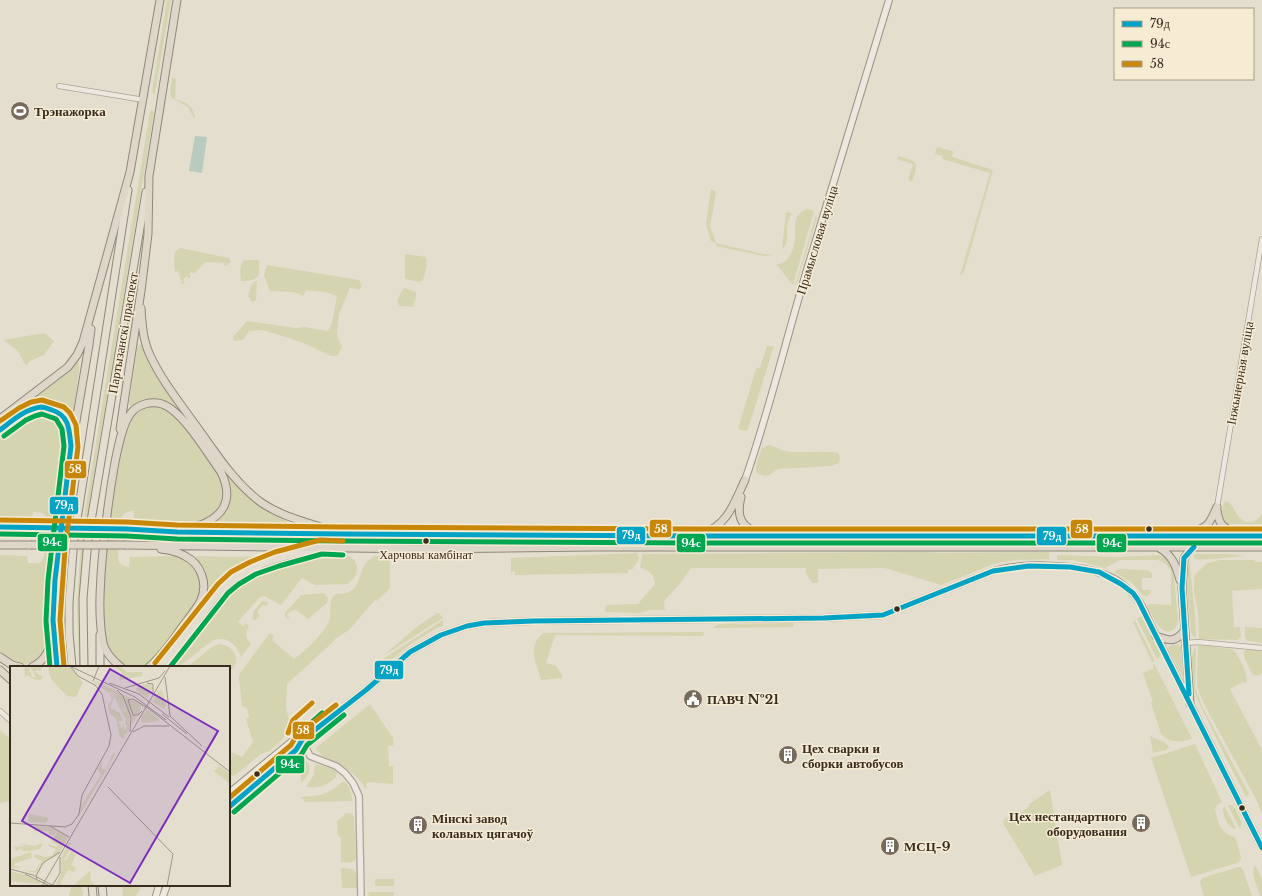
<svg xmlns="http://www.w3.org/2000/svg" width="1262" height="896" viewBox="0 0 1262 896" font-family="'Libre Baskerville',serif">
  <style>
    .green { fill: #d4d4b0 }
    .water { fill: #b9cabf }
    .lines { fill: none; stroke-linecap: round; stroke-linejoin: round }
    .minor-casing { stroke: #aaa396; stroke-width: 6 }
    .tertiary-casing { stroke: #aaa396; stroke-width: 8 }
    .secondary-casing { stroke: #999286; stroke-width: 8 }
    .primary-casing { stroke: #8f887d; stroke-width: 9 }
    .trunk-casing { stroke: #8f887d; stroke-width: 9 }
    .minor { stroke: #ece8df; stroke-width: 4.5 }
    .tertiary { stroke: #ece8df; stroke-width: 5.5 }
    .secondary { stroke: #ece8df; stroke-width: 6 }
    .primary { stroke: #e4ded1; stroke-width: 7 }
    .trunk { stroke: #ded6c8; stroke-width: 7 }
    .trunk-bridge-casing { stroke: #8f887d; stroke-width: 9; stroke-linecap: butt }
    .trunk-bridge { stroke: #ded6c8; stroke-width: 7 }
    .bus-1-casing { stroke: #f6ecd4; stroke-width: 8 }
    .bus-2-casing { stroke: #f6ecd4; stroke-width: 8 }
    .bus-3-casing { stroke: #f6ecd4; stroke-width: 8 }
    .bus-1 { stroke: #03a3c5; stroke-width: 5 }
    .bus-2 { stroke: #00a651; stroke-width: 5 }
    .bus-3 { stroke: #c88708; stroke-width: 5 }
    .bus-dot { fill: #392b1e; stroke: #f6ecd4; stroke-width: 1.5 }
    .labels { text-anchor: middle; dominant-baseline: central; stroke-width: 3; stroke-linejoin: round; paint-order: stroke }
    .bus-label { font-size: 12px; fill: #392b1e; stroke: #f6ecd4 }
    .poi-label { font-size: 13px; font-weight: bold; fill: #392b1e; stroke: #f6ecd4; text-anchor: start }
    .street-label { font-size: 13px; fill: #392b1e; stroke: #f6ecd4 }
    .inset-road { fill: none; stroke: #a09688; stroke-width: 1 }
    .view { fill: #7b2cbf; fill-opacity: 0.15; stroke: #7b2cbf; stroke-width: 2 }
    .inset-edge { fill: none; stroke: #392b1e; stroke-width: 2 }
    .line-badge { stroke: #f6ecd4; stroke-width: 1.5 }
    .badge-label { font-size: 11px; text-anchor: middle; font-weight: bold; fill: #fff }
  </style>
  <rect width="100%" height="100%" fill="#e4dece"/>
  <path class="green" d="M167 0H171L155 93 153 94 152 91Z
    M172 78H175L176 79 175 99C186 103 193 104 195 118H194L188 107 172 98 170 93Z
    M151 110 154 112 87 518 83 560V667H79L77 608 79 568 86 504 150 112Z
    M937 147 953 151 952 157 993 170 964 272 961 275H960L990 173 942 159 943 156 935 154Z
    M898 156C919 162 919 161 912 182L908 180 913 164 897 159Z
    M711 189 716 192 710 226 716 243 763 254 774 255 764 256 716 246V243L711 241 706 224Z
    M807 209 814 211 793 285 776 264C778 264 780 264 782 263 790 260 795 246 795 238 795 226 793 214 807 209Z
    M786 212 792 213C790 217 788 220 787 225 786 233 790 243 782 249Z
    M816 215 817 218 796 286H795Z
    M180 248 229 258 231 262 226 266 224 265 225 263 205 262 194 274 192 272 189 274 191 276 189 279 187 276 183 280 185 283 182 284 178 271 175 272 174 263 175 252Z
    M405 254 426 257 427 266 423 280 419 282 405 279Z
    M244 260H258L259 262V275C256 280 247 282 241 281 240 273 239 266 244 260Z
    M267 265 359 280 362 286 359 290 350 288 339 314 337 335 342 347 337 356H331L304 343 263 330 249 331 243 340 234 341 233 337 247 321 296 328 304 327 328 331 332 323 337 296 325 292 306 290 303 296C293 290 281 292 270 291L264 275Z
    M255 281H257L256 300 252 302 248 296 251 285Z
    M404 288 416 292V297L413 307 400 306 397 302 401 292Z
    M45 333 54 341 44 355 30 361 26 366 18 351 4 340Z
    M139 344 143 345 150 364 164 388 227 471 288 520 287 523 217 522C218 519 219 518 222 515 229 506 232 498 230 487 229 482 228 477 226 472 220 462 181 410 173 405 160 398 144 397 132 406L129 405 137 348Z
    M767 346H774L748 429 746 431 738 429 756 369 760 367Z
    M77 362 79 363V369L71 430C69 424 67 417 63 412 61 410 56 407 53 406 31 399 16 414 0 426V424L60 378Z
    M154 406C158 407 162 407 166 409 180 417 218 467 223 483 226 495 222 509 212 516 195 527 155 522 134 522V511C129 511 125 512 122 516 120 519 117 557 119 561 120 566 125 566 129 567L130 557 179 556 183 557 191 565 199 575 201 589 199 596 192 610 155 658 147 665 142 667H129L123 665 118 662 107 647 103 618 108 520 124 433 135 411 144 407Z
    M40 410C60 415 66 422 67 443L54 549 51 580 50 637 46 648 42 656 37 660 24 665 15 664 0 654V555L27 556 28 563H40L44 557 46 517 43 513 33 512 32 522 0 523V433L21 417Z
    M769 445C776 447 783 451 790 452 801 453 832 450 838 453L840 457 839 463 831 466 778 469 769 475 765 476 758 474 756 472V465L762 448Z
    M1226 501C1233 504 1234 511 1238 516 1246 526 1256 523 1262 514V524H1223L1220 519 1224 502Z
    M926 552 940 553 1049 552V559L1017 560 996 563 941 585 885 568 818 569V583H812L806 573V568H691L679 585 664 601 665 610H649L639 613 605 612 606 605 638 604 655 584C655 575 648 569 640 568L642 554Z
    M637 553C642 561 635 563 633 569L628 570V573L515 575V571L511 572V558Z
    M1194 554H1231L1244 556C1227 557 1210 561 1194 559Z
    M345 555C362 560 360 576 347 584L315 585 302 578 281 605 264 596 259 598 238 622 243 626 246 623 249 626C245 634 245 638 251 644L241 657C237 644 225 634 212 641L178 667H165C187 637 216 588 250 572 267 563 289 558 309 556 320 554 333 556 345 555Z
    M1057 555 1117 557 1159 555 1166 558 1171 563 1173 568 1178 621C1177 626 1176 629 1171 631 1159 635 1152 614 1147 606L1150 604 1171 605V571L1166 564 1158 560H1120L1105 568 1074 560H1057Z
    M197 556 229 557 268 556 269 557 268 559C231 566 210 597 189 625 179 639 169 653 159 667H155L204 600C209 584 210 570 195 558Z
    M375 556H390V588L377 601 375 600 349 630 335 639 333 642 287 684 286 708 289 720 288 728 284 737 279 743 269 751 261 754 234 776 229 774V759H232L231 752 242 757 253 742 246 719 249 718 247 708 242 706 239 678 240 673 270 633 274 636 272 640 294 659C306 650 321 637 328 623 333 614 327 600 336 594 339 593 343 594 346 593 358 590 358 579 362 570 364 563 369 559 375 556Z
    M1189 556C1191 584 1196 611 1196 638L1192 635 1191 632 1185 568Z
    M1220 560H1255V562H1262V589L1232 591 1234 627H1240L1241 637 1238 640 1199 639 1198 611 1194 593V576L1207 563Z
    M1119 569 1147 570 1152 573V578H1142V590H1151V593L1147 596 1143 595 1132 583 1114 572Z
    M324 593 328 598 327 603 308 619 295 609 292 612 291 611 287 615 289 617 288 619 285 616V613L301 595Z
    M262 601 268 602 267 606 263 605 258 610V613L260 616 255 620 253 619V612Z
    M437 613H439L443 618 383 656 418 626Z
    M1139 617H1142L1160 654 1159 658 1157 659 1137 619Z
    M443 620V626L437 628 411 644 392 659H383Z
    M1135 620 1155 661 1152 662 1133 622Z
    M794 623 793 627 712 628 720 624Z
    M1245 627 1262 628V643L1248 641 1245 639Z
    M704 632 703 636 555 635 546 663 556 666 562 675V678L541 680C536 662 527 647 543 633Z
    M219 644C228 644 238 652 236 662 235 666 231 670 229 673V667H187L212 647Z
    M1177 644 1181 646 1183 677 1168 649 1169 646Z
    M1201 645 1232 649C1238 653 1248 674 1247 681L1245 683 1243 682 1230 689 1262 750V813L1256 799 1205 706 1197 687 1198 646Z
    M1196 647 1195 687 1202 706 1249 794 1246 797C1233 771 1219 745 1207 719 1202 708 1195 697 1193 685 1191 676 1189 653 1196 647Z
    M1248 648 1262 649V673L1258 676 1252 674 1244 657V652Z
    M1153 664 1155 665 1192 739C1180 742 1171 744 1161 734L1151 703 1153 702 1143 673 1153 669Z
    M370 704 393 738V746H388L389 766H393V784L367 782 366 789C359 777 346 767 334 761 326 758 320 756 316 748Z
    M0 730 11 740V801L0 803Z
    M1150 736 1166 743 1169 747 1166 750 1153 753Z
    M1195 744 1222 802 1217 805 1215 810C1218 823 1221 834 1235 837L1241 857 1240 861 1237 863 1191 877 1151 758Z
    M285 751 287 754 248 786 245 785Z
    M292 758V762L288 767 229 817V811L244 796Z
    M305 758C312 770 310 774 301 783V761Z
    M315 764 335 769 337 773 336 777C329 784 319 789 308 787L307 785 314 775Z
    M342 782H345L349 787 353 801 305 802 301 797C320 796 328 795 342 782Z
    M1050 790 1062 865 1035 876 1003 823 1005 818 1012 819 1030 806 1029 804Z
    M1228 805H1231L1235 808 1242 823 1240 829Z
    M1225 807 1236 829C1229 829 1222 815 1223 808Z
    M350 813 354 816 356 859 351 863 341 862V838L338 835 337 821 344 816V814Z
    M1255 865 1262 879V896H1260C1257 886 1250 874 1255 865Z
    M1238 867H1241L1243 870 1252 896H1204L1200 882 1202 878Z
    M341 868C359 868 357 872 357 888H342Z
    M375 879H394V886H375Z
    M72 885H82L83 896H69Z
    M122 885H142L136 896H123Z
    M368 892H394V896H369Z"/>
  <path class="water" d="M195 136 207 137 202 173 189 171Z"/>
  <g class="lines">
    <defs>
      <path id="minor" d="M59 86 144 100
        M1217 507 1262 239
        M1186 643 1198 642 1262 648
        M0 711 11 721"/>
      <path id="tertiary" d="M302 740 310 756 336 766 345 773 353 783 359 796 361 896"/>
      <path id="secondary" d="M745 480C770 409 787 335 809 263 836 175 862 88 889 0
        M229 793 291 742 302 740
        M229 807 296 750 302 740 366 690 410 652 441 635 467 626 484 623 533 621 824 618 883 615 993 571C1020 563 1066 564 1094 571 1106 574 1120 581 1129 590 1139 598 1144 610 1149 621L1262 848
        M156 896 159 885
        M163 896 167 885"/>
      <path id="primary" d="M100 635V667
        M72 667 69 633V603L74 539 128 190
        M84 667 83 599 88 539 146 192
        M161 667C173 652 185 636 197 621 210 603 223 584 243 573 265 560 291 555 315 549
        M92 885 93 896
        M102 885 103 896"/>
      <path id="trunk" d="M141 308C142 324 143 339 149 353 161 380 180 403 197 427 216 453 235 484 262 503 284 518 311 523 335 532
        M0 419 68 367 77 355 83 342 130 172 160 0
        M120 429 141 291 148 234 149 176 177 0
        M0 430C15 419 33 402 53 410 67 416 69 427 71 440L58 548 52 641C48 653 43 662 32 667
        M73 439 89 345 91 329
        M741 497C736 517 741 527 760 534
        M1217 510C1219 527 1224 527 1238 535
        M0 529H32
        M127 529C252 536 378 534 503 535 756 537 1009 535 1262 536
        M702 534C728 525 734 503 745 480
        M1190 534C1209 525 1208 527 1217 507
        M0 545H30
        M126 545 427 549 595 547H1262
        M1158 547C1172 555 1176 565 1180 580
        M55 636 57 667
        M1156 636C1170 641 1175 643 1185 630
        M0 657 12 665 20 667
        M121 667C114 662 105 652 103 643 98 616 100 589 102 561 105 528 109 495 115 462 118 448 122 424 131 413 138 404 151 401 162 404 183 411 207 453 221 472 237 505 218 522 187 529
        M149 667C161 657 171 643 180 630 187 620 196 610 201 600 208 583 201 564 185 556 178 552 169 550 161 549
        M0 670 11 680
        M1190 704 1182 588 1184 558 1191 549 1194 547"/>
    </defs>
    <use href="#minor" class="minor-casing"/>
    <use href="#tertiary" class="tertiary-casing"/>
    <use href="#secondary" class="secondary-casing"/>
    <use href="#primary" class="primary-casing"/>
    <use href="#trunk" class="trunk-casing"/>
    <use href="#minor" class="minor"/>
    <use href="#tertiary" class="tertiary"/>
    <use href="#secondary" class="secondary"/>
    <use href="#primary" class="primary"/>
    <use href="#trunk" class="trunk"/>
    <defs>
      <path id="trunk-bridge" d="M32 529H127
        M30 545H126"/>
    </defs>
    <use href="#trunk-bridge" class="trunk-bridge-casing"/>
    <use href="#trunk-bridge" class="trunk-bridge"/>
    <defs>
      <path id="bus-1" d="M0 430C12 421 25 409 41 407 44 407 49 409 52 410 70 416 69 430 71 446L55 580 53 620 57 667
        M0 527 127 529 177 532 343 534 696 536H1262
        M1189 694 1182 588 1184 558 1194 547
        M229 807 296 750 302 740 366 690 410 652 441 635 467 626 484 623 533 621 824 618 883 615 993 571 1029 566 1070 567 1099 572 1121 584 1133 593 1138 600 1262 848"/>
      <path id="bus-2" d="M4 436 26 420 35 416 42 414 56 419 62 429 64 446 48 580 46 621 50 667
        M0 534 127 536 177 539 343 541 696 543H1262
        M170 667 228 593 239 584 256 574 279 566 322 554 343 555
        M302 737 305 728 322 713
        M234 812 301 755 307 745 344 715"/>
      <path id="bus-3" d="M0 421 19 408 31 402 42 400 64 407 70 413 76 425 78 447 65 549 60 620 64 666
        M0 520 127 522 177 525 343 527 696 529H1262
        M155 663 218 584 231 572 250 562 275 552 320 540 343 541
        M288 733 293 720 312 703
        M229 798 291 745 297 735 336 705"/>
    </defs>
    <use href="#bus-1" class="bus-1-casing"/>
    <use href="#bus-2" class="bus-2-casing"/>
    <use href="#bus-3" class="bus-3-casing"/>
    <use href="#bus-1" class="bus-1"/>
    <use href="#bus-2" class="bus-2"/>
    <use href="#bus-3" class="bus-3"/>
  </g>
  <defs>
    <symbol id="stadium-disc" viewBox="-11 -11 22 22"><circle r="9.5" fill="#756a5c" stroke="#f6ecd4"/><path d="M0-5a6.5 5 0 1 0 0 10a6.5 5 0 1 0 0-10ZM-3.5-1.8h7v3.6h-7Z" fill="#fff"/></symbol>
    <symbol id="civic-disc" viewBox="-11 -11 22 22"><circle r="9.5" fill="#756a5c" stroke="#f6ecd4"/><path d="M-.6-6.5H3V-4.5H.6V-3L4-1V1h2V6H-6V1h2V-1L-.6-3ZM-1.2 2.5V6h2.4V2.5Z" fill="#fff"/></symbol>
    <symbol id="building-disc" viewBox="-11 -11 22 22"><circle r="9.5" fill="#756a5c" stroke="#f6ecd4"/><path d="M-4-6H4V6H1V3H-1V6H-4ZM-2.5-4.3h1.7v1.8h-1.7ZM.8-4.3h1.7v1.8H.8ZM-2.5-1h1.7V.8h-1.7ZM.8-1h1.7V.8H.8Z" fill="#fff"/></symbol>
  </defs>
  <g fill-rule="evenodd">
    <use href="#stadium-disc" x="9" y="100" width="22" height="22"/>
    <use href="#civic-disc" x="682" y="688" width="22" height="22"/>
    <use href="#building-disc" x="777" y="744" width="22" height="22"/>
    <use href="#building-disc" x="1130" y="812" width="22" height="22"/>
    <use href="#building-disc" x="407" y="814" width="22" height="22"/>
    <use href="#building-disc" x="879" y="835" width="22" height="22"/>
  </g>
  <g class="bus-dot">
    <circle cx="1149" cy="529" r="3.5"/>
    <circle cx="426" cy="541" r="3.5"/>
    <circle cx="897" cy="609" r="3.5"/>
    <circle cx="257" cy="774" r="3.5"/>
    <circle cx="1242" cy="808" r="3.5"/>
  </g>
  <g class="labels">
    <g class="bus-label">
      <text x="426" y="554">Харчовы камбінат</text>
    </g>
    <g class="poi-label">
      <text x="34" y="111">Трэнажорка</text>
      <text x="707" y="699">ПАВЧ №21</text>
      <text x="802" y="748">Цех сварки и<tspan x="802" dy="15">сборки автобусов</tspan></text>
      <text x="1127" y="816" text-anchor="end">Цех нестандартного<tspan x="1127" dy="15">оборудования</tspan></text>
      <text x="432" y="818">Мінскі завод<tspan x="432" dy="15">колавых цягачоў</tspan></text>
      <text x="904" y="846">МСЦ-9</text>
    </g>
    <g class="street-label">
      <text transform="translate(817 240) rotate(-73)">Прамысловая вуліца</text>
      <text transform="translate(123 333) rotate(-80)">Партызанскі праспект</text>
      <text transform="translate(1240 373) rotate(-80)">Інжынерная вуліца</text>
    </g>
  </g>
  <g transform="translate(10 666)">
    <rect width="220" height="220" fill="#e4dece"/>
    <path d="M33 0 30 5 26 4 25 6 33 11 30 14 23 13 18 9 15 11 14 2 19 1 22 11H26L20 1ZM35 0 61 2 73 14 66 9 73 16 66 31 57 30 42 14 38 5 39 2ZM103 0H109L117 6H132L133 10 109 14 112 6ZM86 15 120 32 121 48 127 50 122 59V52L113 32 115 46 113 48 102 26 90 21 84 16ZM140 17 143 22 137 31 143 35 148 25 152 24 156 39 154 43 126 24 128 20ZM93 23H96L99 24 104 32 100 42 110 47 113 55H108L112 63 114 57V73L110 71 106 52 99 47 98 39 102 34 100 27ZM126 34 149 53 148 55 132 57 131 52 137 44 131 40 129 48 124 49 118 35ZM114 36 120 48 119 64 116 69 113 66 117 61 115 55 117 53 112 48 116 46ZM103 87 105 88 98 101 67 153 72 138 91 109 88 103 92 95V103H96ZM204 96 220 108V118L204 105 209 101ZM19 148 36 151 39 153 35 157 21 156 18 155ZM20 160 40 161 47 165 44 169 39 168V165H25L24 167V162ZM48 165 58 171 48 189 34 196 26 207 11 204 25 205 32 195 24 191 26 188 35 191 42 190 46 183 38 180 41 177 40 179 47 181 48 179 41 176ZM60 176 62 178 58 180 60 184 54 194 56 195 61 185 66 189 61 199 66 202 64 206 58 204 50 217 54 220H48L46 218 51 208 52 190 58 178ZM33 177 30 183 19 185H13L11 182 6 185 4 181 15 180 10 178 25 180ZM21 186 22 192 5 197V200L12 202H0V193ZM0 205 15 209 31 216 30 218 0 215ZM80 205 81 216 84 217V220H63Z" fill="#d4d4b0"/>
    <path class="inset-road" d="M62 1 125 31 156 54M155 11 160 50 192 80M83 15 89 0M99 17 129 28 159 51M137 17 143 18V26M115 22 149 12 155 5M107 24 113 30 121 51 120 66M132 45 128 49H123L118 34 123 33 138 42 220 106M152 48 177 68M123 66 134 60H159M98 121 163 188 157 220M0 157 55 161 62 158 69 148 72 129 99 80 101 69 92 28 85 19 68 10 60 0M40 160 59 171M0 203 23 209 44 220M15 208 40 220M27 213 26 210 33 197 50 186M32 220 160 0M42 220 50 207V191"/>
    <path class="view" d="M100 3 208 65 120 217 12 155Z"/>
    <rect width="220" height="220" class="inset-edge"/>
  </g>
  <g class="line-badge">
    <rect x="64" y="460" width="23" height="19" rx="4" fill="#c88708"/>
    <rect x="49" y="496" width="30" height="19" rx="4" fill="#03a3c5"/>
    <rect x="649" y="519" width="23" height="19" rx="4" fill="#c88708"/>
    <rect x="1070" y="519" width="23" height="20" rx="4" fill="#c88708"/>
    <rect x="616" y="526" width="30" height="19" rx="4" fill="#03a3c5"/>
    <rect x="1036" y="526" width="31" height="20" rx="4" fill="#03a3c5"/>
    <rect x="37" y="533" width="31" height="19" rx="4" fill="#00a651"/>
    <rect x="676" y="533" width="30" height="20" rx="4" fill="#00a651"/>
    <rect x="1096" y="533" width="31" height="20" rx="4" fill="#00a651"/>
    <rect x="374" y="660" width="30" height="20" rx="4" fill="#03a3c5"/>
    <rect x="292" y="721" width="23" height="19" rx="4" fill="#c88708"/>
    <rect x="275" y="755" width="30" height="19" rx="4" fill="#00a651"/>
  </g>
  <g class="badge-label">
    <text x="75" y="473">58</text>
    <text x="64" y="509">79д</text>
    <text x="661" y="533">58</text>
    <text x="1082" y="533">58</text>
    <text x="631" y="539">79д</text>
    <text x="1052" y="540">79д</text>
    <text x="52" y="546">94с</text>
    <text x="691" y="547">94с</text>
    <text x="1112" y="547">94с</text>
    <text x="389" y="674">79д</text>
    <text x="303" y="734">58</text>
    <text x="290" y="768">94с</text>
  </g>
  <rect x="1114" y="8" width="140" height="72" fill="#f6ecd4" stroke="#aa9f8b"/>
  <rect x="1122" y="21" width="20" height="6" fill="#03a3c5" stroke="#aa9f8b"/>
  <text x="1150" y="28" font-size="12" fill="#392b1e">79д</text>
  <rect x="1122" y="41" width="20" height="6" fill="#00a651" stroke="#aa9f8b"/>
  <text x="1150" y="48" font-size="12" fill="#392b1e">94с</text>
  <rect x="1122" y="61" width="20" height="6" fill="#c88708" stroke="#aa9f8b"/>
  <text x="1150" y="68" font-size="12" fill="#392b1e">58</text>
</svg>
